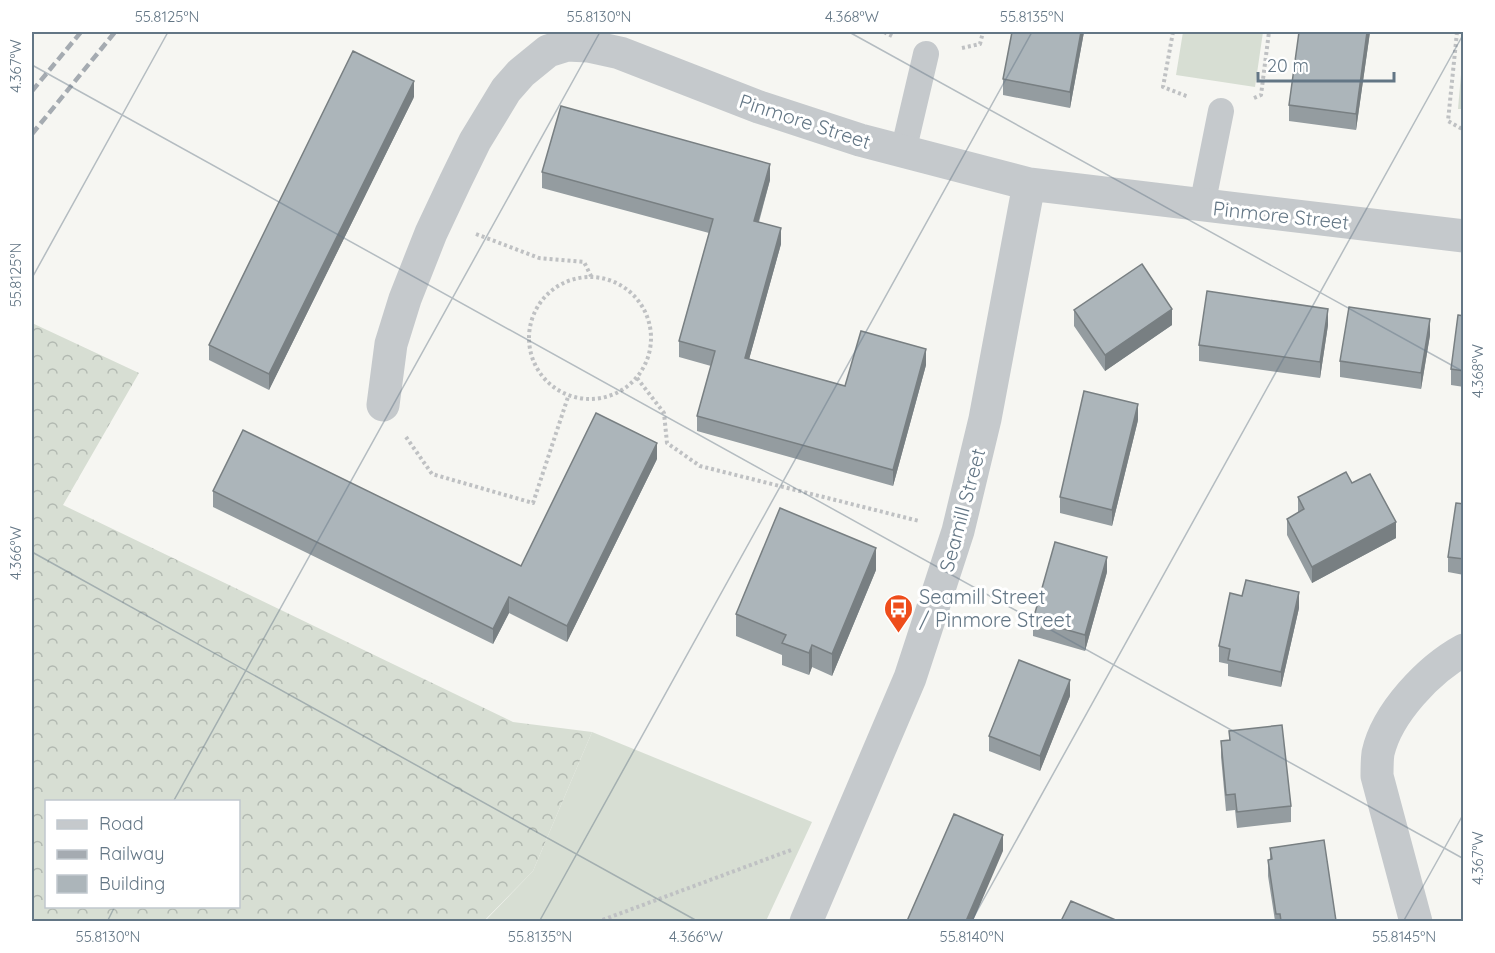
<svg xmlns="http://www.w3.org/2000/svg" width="1495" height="953" viewBox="0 0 1495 953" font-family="Quicksand,sans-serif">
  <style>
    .grass { fill: #d7ded3 }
    .forest { fill: url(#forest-crowns); fill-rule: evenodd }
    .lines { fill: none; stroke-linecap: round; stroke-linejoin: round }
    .path { stroke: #bfc1c3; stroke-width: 4; stroke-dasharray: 3 3; stroke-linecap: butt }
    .service { stroke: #c5c9cc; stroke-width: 26 }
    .minor { stroke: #c5c9cc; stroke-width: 33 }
    .rail { stroke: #a5abb1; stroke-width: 4.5; stroke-dasharray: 9 4.5; stroke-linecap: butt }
    .wall { fill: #949ca0 }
    .shaded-wall { fill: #787f82 }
    .building { fill: #acb5ba; stroke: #787f82; stroke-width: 1.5 }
    .ticks { fill: none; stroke: #637685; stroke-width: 1.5; stroke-opacity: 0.45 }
    .labels { text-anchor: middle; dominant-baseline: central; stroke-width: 6; stroke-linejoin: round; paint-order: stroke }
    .street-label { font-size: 20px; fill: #637685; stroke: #fff }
    .poi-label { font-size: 20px; fill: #637685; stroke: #fff; text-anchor: start }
    .neatline { fill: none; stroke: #637685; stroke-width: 2 }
    .ticks-label { font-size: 15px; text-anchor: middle; fill: #637685 }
  </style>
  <defs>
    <pattern id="forest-crowns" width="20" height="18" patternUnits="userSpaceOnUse" patternTransform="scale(1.5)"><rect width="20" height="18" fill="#d7ded3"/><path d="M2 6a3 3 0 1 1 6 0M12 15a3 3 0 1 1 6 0" fill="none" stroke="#b2b9b1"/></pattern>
  </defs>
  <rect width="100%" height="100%" fill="#f6f6f2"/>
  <path class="grass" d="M1183 32H1263L1255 87 1176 75Z
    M1463 51V109H1458Z
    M592 732 812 822 766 921 484 922 533 871Z"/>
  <path class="forest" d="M32 323 139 373 63 505 513 722 592 732 533 871 484 921H32ZM46 802H238V906H46Z"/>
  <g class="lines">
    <path class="path" d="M884 32 894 37
      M1173 32 1163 87 1189 97
      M1457 32 1448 121 1464 130
      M962 48 980 44 983 32
      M1254 98 1261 95 1269 32
      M476 234 539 258 584 262 591 276
      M529 338a61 61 0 1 1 122 0a61 61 0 1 1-122 0Z
      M637 378 664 413 667 443 700 466 919 521
      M406 437 432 474 533 503 568 397
      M597 922 791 850"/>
    <path class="service" d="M903 152 926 54
      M1202 206 1221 111"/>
    <path class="minor" d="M383 405 391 344 405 299 431 233 455 182 475 141 506 90 521 73 548 51 567 45 588 46 620 53 759 107 860 140 1029 184 1464 236
      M806 922 910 678 958 531 985 419 1029 184
      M1416 922 1377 776C1377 769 1377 760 1378 753 1387 713 1429 669 1464 650"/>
    <path class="rail" d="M32 91 81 32
      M32 134 115 32"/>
  </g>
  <path class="wall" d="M1012 32H1084L1070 108 1003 95V79Z
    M1370 32 1356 130 1289 121V105Z
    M414 97 269 390 209 360V345Z
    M542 172 770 180 759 222 781 244 749 359 845 386 926 365 893 486 697 431V416L711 366 679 357V341L709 233 542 188Z
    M1074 310 1172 325 1105 371 1074 326Z
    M1464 316V387L1451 385V369Z
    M1328 325 1320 378 1199 361V345Z
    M1430 335 1421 389 1340 377V361Z
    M1138 420 1112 526 1060 513V497Z
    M657 459 567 642 509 613 493 644 213 507V491L521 566Z
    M1352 483 1396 538 1312 583 1287 535V519L1298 513V497Z
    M1464 504V575L1448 572V557Z
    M876 570 832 676 812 667 809 675 782 665V655L736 636V614Z
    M1107 572 1085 651 1033 636V620Z
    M1299 608 1281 687 1228 676V664L1219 662V646Z
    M1070 696 1040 771 989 751V736Z
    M1229 731 1291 806V822L1237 828 1235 810 1226 811 1221 757V741L1229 740Z
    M1324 840 1336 921H1275L1268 876V860H1270V848Z"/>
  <path class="shaded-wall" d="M1081 32H1084L1070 108V92Z
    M1367 32H1370L1356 130V114Z
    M414 81V97L269 390V374Z
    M770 164V180L754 237V221Z
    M781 228V244L745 374V358Z
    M1172 309V325L1105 371V355Z
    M1328 309V325L1320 378V362Z
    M1430 319V335L1421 389V373Z
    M926 349V365L893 486V470Z
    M1138 404V420L1112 526V510Z
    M657 443V459L567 642V626Z
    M1396 522V538L1312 583V567Z
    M876 548V570L832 676V654Z
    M1107 557V572L1085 651V635Z
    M1299 592V608L1281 687V672Z
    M509 597V613L493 644V629Z
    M812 645V667L809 675V653Z
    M1070 680V696L1040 771V756Z
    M1003 835V851L973 921H966Z"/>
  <path class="building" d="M1012 32H1081L1070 92 1003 79Z
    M1299 32H1367L1356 114 1289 105Z
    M353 51 414 81 269 374 209 345Z
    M561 106 770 164 754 221 781 228 745 358 845 386 861 331 926 349 893 470 697 416 715 351 679 341 713 219 542 172Z
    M1142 264 1172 309 1105 355 1074 310Z
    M1207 291 1328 309 1320 362 1199 345Z
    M1349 307 1430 319 1421 373 1340 361Z
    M1458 315 1464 316V371L1451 369Z
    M1084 391 1138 404 1112 510 1060 497Z
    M596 413 657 443 567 626 509 597 493 629 213 491 243 430 521 566Z
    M1346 472 1352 483 1370 474 1396 522 1312 567 1287 519 1304 509 1298 497Z
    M1456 503 1464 504V559L1448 557Z
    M780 508 876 548 832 654 812 645 809 653 782 643 786 635 736 614Z
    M1055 542 1107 557 1085 635 1033 620Z
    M1246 580 1299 592 1281 672 1228 660 1230 649 1219 646 1230 593 1242 596Z
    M1019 660 1070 680 1040 756 989 736Z
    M1282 725 1291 806 1237 812 1235 794 1226 795 1221 741 1230 740 1229 731Z
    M954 814 1003 835 966 921H907Z
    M1324 840 1336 921H1281L1280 914H1276L1268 860 1272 859 1270 848Z
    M1071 901 1118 921H1061Z"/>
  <path class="ticks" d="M849 32 1464 372M32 65 1464 859M32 278 168 32M32 552 699 922M173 802 600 32M107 922 115 906M539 922 1032 32M971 922 1464 33M1403 922 1464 813"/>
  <defs>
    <symbol id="bus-pin" viewBox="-11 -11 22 30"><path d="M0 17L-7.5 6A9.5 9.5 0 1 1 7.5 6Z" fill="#ee4d1b" stroke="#fff"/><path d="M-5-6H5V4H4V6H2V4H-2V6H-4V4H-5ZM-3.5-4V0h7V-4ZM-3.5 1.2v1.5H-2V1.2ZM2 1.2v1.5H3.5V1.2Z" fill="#fff"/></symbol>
  </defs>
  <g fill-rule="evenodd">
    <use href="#bus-pin" x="882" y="592" width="33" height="45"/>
  </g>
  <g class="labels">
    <g class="street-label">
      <text transform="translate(805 121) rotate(18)">Pinmore Street</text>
      <text transform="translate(1281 215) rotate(6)">Pinmore Street</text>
      <text transform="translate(962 510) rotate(-75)">Seamill Street</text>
    </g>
    <g class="poi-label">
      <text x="919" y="596">Seamill Street<tspan x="919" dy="23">/ Pinmore Street</tspan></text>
    </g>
  </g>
  <rect width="1495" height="953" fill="none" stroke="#ffffff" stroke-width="66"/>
  <rect x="45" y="800" width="195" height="108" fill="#ffffff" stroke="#c1c8ce" stroke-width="1.5"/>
  <rect x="57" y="820" width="30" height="9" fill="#c5c9cc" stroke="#c1c8ce" stroke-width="1.5"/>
  <text x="99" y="830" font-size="18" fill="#637685">Road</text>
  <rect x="57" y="850" width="30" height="9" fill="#a5abb1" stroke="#c1c8ce" stroke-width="1.5"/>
  <text x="99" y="860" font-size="18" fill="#637685">Railway</text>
  <rect x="57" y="875" width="30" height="18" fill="#acb5ba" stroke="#c1c8ce" stroke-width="1.5"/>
  <text x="99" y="890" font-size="18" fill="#637685">Building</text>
  <path d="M1258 72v9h136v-9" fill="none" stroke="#637685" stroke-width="3"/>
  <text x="1267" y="72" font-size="18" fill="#637685" stroke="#ffffff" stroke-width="4.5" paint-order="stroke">20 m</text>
  <rect x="33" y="33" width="1429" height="887" class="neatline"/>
  <g class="ticks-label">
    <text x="167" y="22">55.8125°N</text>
    <text x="599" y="22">55.8130°N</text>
    <text x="852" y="22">4.368°W</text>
    <text x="1032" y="22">55.8135°N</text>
    <text transform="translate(16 66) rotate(-90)" y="5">4.367°W</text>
    <text transform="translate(16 275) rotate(-90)" y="5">55.8125°N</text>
    <text transform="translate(1478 371) rotate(-90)" y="5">4.368°W</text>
    <text transform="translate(16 553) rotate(-90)" y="5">4.366°W</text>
    <text transform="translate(1478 858) rotate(-90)" y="5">4.367°W</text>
    <text x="108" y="942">55.8130°N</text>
    <text x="540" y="942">55.8135°N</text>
    <text x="696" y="942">4.366°W</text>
    <text x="972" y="942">55.8140°N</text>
    <text x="1404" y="942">55.8145°N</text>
  </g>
</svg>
